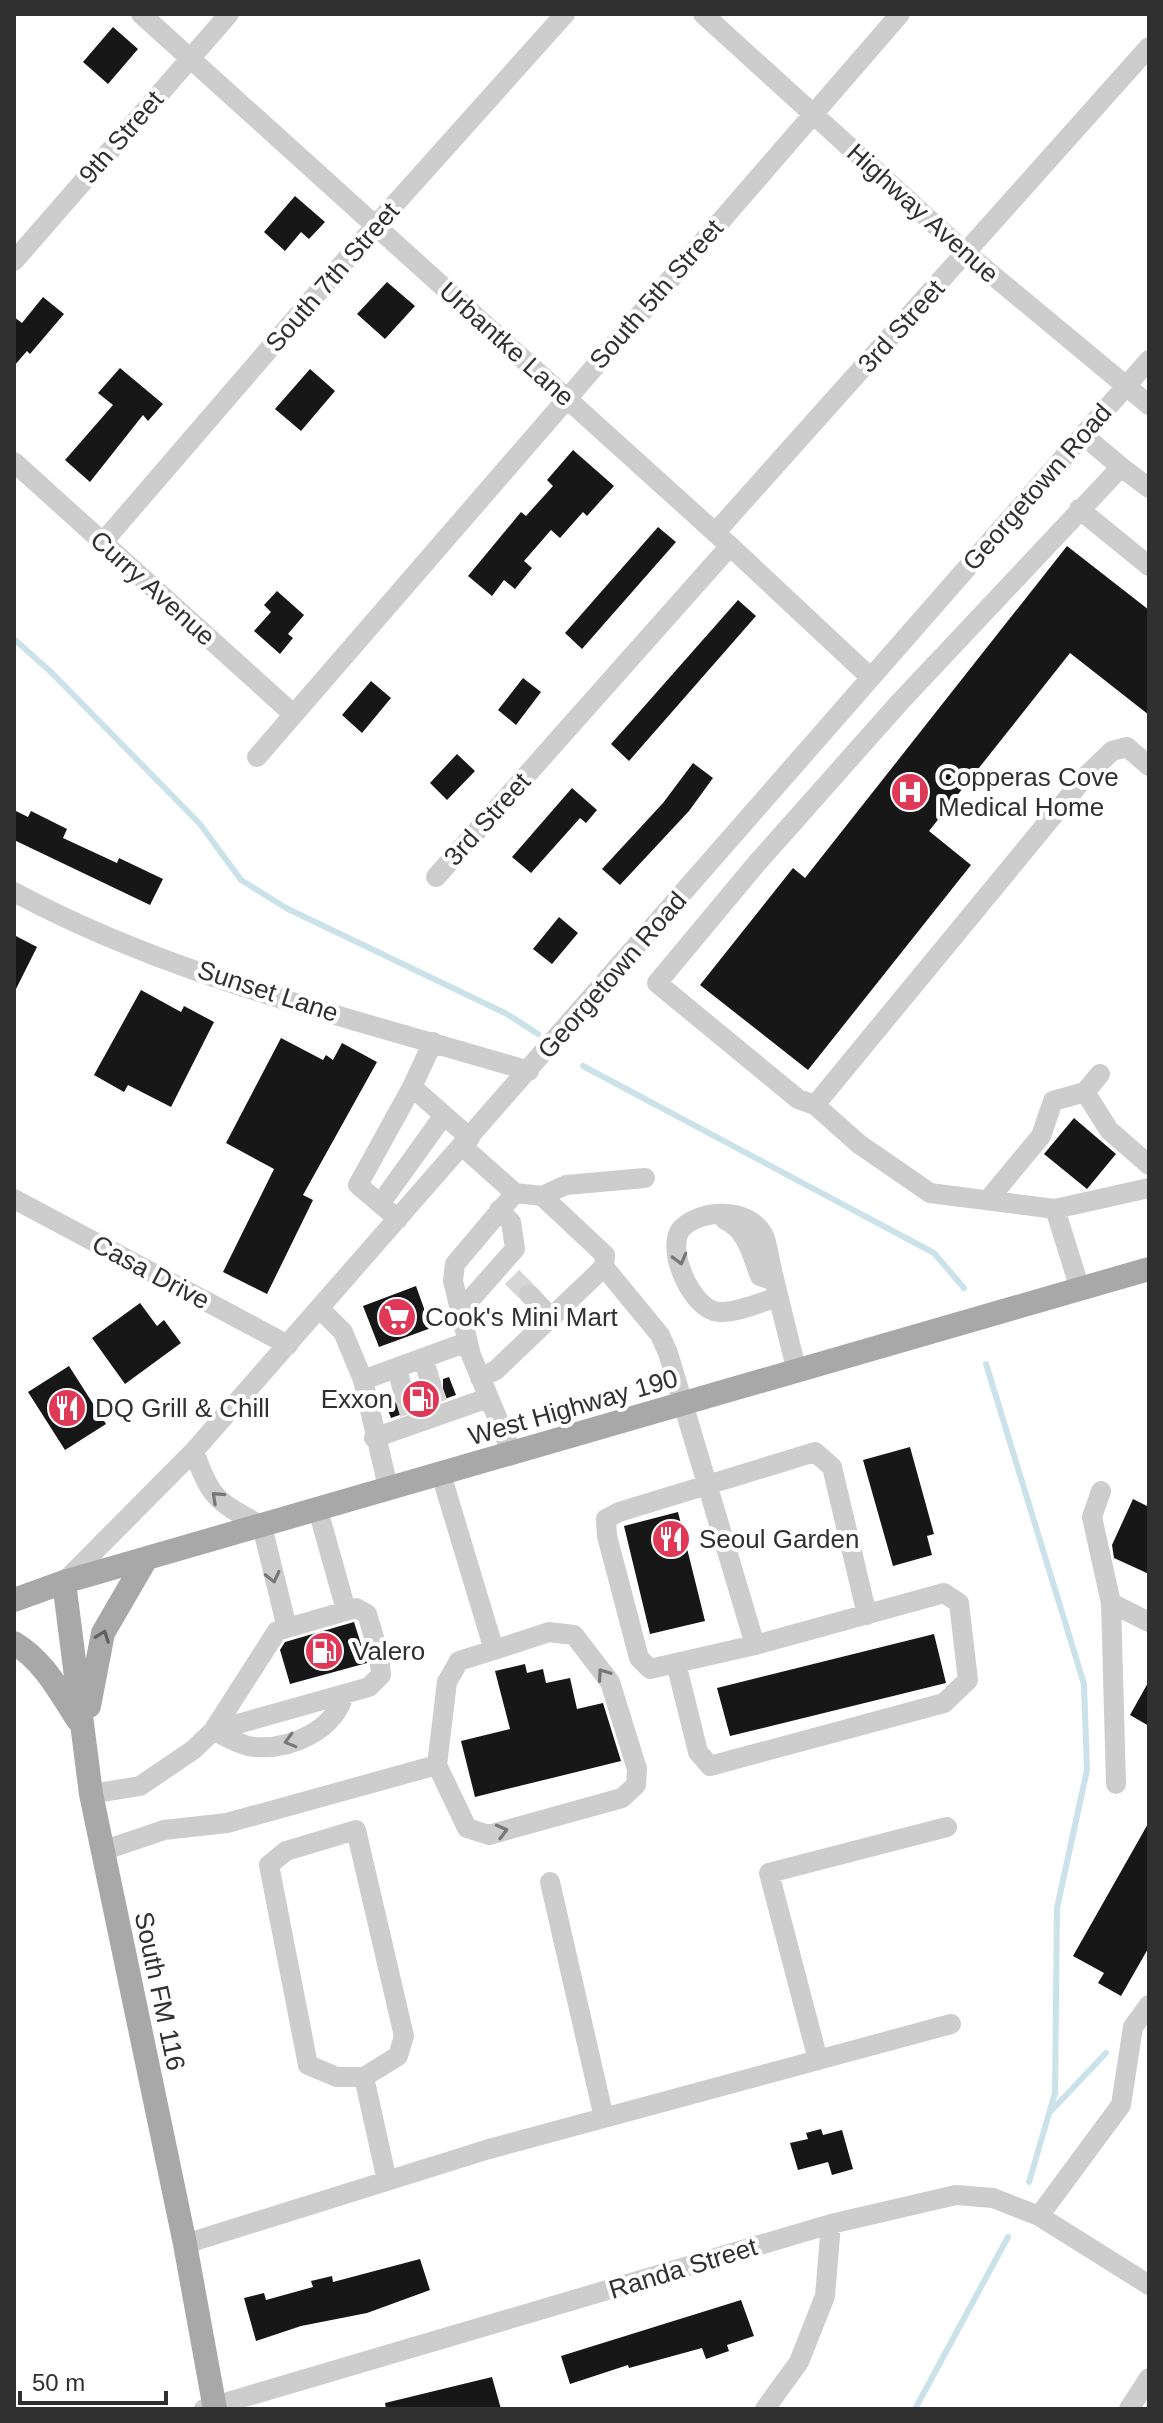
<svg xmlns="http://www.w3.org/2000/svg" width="1163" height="2423" viewBox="0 0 1163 2423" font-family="Helvetica,sans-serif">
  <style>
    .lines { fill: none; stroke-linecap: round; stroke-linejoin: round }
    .stream { stroke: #cbe2eb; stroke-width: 6 }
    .building { fill: #171717 }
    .minor-tunnel { stroke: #d6d6d6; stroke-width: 20; stroke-dasharray: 20 10; stroke-linecap: butt }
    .minor { stroke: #cdcdcd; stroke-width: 20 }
    .major { stroke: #a8a8a8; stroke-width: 24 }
    .oneway { stroke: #777 }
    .oneway2 { stroke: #606060 }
    .labels { text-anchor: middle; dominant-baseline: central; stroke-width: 8; stroke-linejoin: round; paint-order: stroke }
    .street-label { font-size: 26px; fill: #303030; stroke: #fff }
    .poi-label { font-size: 26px; fill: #303030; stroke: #fff; text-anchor: start }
  </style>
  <rect width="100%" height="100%" fill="#fff"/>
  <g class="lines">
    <path class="stream" d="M14 639 52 673 200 824 241 880 286 908 507 1014 538 1034
      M583 1066 934 1253 964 1288
      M986 1364 1084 1684 1087 1770 1057 1908 1055 2093 1029 2182
      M1051 2111 1106 2053
      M915 2409 1008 2237"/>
  </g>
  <path class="building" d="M113 27 138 49 108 84 83 62Z
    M295 196 325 222 309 239 301 232 285 251 264 232Z
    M387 282 415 306 385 339 357 314Z
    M43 297 64 314 30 354 27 351 14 366V317L22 323Z
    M120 368 163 404 148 421 143 415 90 482 65 460 113 405 98 393Z
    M310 369 335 391 301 431 275 409Z
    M573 450 614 486 587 516 583 512 560 538 551 530 524 561 532 568 515 589 504 580 492 596 468 576 521 512 526 516 553 486 547 480Z
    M658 527 676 542 582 649 565 633Z
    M1067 546 1149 610V715L1070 653 929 831 971 865 808 1070 700 985 793 868 805 878Z
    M277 591 304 615 288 634 293 638 280 654 254 631 271 612 264 605Z
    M738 600 756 616 629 761 611 744Z
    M523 678 541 692 516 725 498 710Z
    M371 681 391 698 362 733 342 715Z
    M457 754 475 771 447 800 430 783Z
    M693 763 713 778 689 811 620 885 602 869 663 803Z
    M572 788 597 810 586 823 580 818 531 873 512 857Z
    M14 810 28 817 31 811 67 829 63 838 117 863 119 858 163 879 150 905 14 840Z
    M559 917 578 933 552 964 533 949Z
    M14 935 37 947 14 993Z
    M141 990 181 1012 184 1006 214 1022 171 1107 128 1085 124 1092 94 1075Z
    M281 1038 323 1060 326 1055 333 1060 342 1043 377 1062 303 1195 313 1200 267 1294 223 1272 274 1169 226 1143Z
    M1074 1118 1116 1154 1087 1189 1044 1154Z
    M416 1286 431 1328 379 1347 363 1306Z
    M140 1303 157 1326 164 1320 181 1343 125 1384 92 1338Z
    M69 1366 106 1424 65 1450 28 1392Z
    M449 1377 456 1395 391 1418 385 1402 392 1399 400 1407H408L416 1399V1390L436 1396 443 1388V1379Z
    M910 1447 934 1534 927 1536 932 1555 893 1566 863 1460Z
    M1133 1499 1149 1507V1574L1114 1558 1112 1545Z
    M678 1512 705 1621 650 1634 624 1526Z
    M354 1622 367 1663 290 1684 280 1650 285 1642Z
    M934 1634 946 1683 730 1736 717 1688Z
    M525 1664 527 1673 543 1669 546 1683 570 1678 577 1709 603 1703 621 1761 475 1797 461 1741 510 1729 495 1671Z
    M1149 1681V1726L1130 1715Z
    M1149 1822V1947L1121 1996 1098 1983 1104 1973 1073 1956Z
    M821 2129 823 2135 842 2130 853 2169 832 2175 828 2162 798 2170 790 2143 808 2139 806 2133Z
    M420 2259 430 2290 367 2313 301 2326 256 2341 244 2298 264 2293 266 2300 313 2287 311 2281 332 2276 333 2282Z
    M741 2300 754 2336 727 2345 729 2351 706 2359 702 2348 629 2368 628 2365 570 2384 561 2356Z
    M492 2377 501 2409H386L385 2403Z"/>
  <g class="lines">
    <path class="minor-tunnel" d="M512 1277 529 1294
      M431 1384 438 1404
      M404 1395 410 1414"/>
    <path class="minor" d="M141 14 730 546 870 677
      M703 14 966 253 1149 405
      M14 261 229 14
      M1083 435 1121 467 899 703 757 863 657 983 798 1099 815 1105 1085 777 1112 751 1127 747 1149 766
      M14 462 293 714
      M1121 467 1149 488
      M1079 509 1149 566
      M715 533 1149 47
      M103 542 376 225 565 14
      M257 757 900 14
      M436 877 730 546
      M14 892C173 978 356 1019 529 1071
      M433 1042 412 1087 470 1138
      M1085 1092 1100 1074
      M815 1105 859 1144 930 1193 1055 1209 1080 1289
      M462 1146 515 1193 455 1264 453 1281 471 1355 512 1453
      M542 1196 566 1185 645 1178
      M14 1199 288 1345
      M988 1200 1041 1136 1053 1101 1085 1092 1109 1130 1149 1165
      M380 1204 444 1115
      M1055 1209 1149 1188
      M398 1219 358 1185 412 1087
      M725 1220C747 1229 752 1256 760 1276L774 1281
      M604 1267 660 1335 668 1353 755 1645 944 1593 959 1603 968 1680 944 1703 710 1766 698 1752 676 1663 755 1645
      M529 1294 552 1319
      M778 1297C761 1302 737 1313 719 1312 692 1311 664 1247 682 1228 701 1209 748 1207 763 1234 768 1243 769 1259 772 1270 780 1303 788 1337 797 1371
      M320 1309 343 1332 363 1380 388 1487
      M462 1309 515 1249 511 1222 499 1210
      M423 1358 431 1384
      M397 1368 404 1395
      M480 1378 496 1370 604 1267 605 1255 542 1196 515 1193
      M363 1380 467 1342
      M374 1438 488 1398
      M194 1451C211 1500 217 1501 262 1526L287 1628
      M1101 1491 1092 1517 1111 1603 1149 1622
      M318 1510 346 1610
      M64 1582 194 1451 1149 360
      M1111 1603 1116 1784
      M676 1663 650 1669 639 1658 607 1536 606 1519 619 1512 815 1452 832 1467 867 1615
      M213 1731C226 1736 241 1746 254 1747 291 1750 335 1730 344 1694
      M437 1765 467 1828 489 1835 622 1798 636 1785 637 1769 610 1682 574 1635 549 1632 494 1650
      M91 1794 140 1786 193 1750 213 1731 277 1631 356 1608 367 1614 379 1654 381 1675 369 1687 213 1731
      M102 1851 164 1830 227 1823 437 1765 447 1682 459 1661 494 1650 441 1474
      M550 1882 604 2118
      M818 2060 769 1873 947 1827
      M364 2077 398 2056 404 2036 356 1830 286 1851 269 1865 308 2065 337 2077H364L387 2181
      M1039 2216 1121 2105 1133 2027 1149 2005
      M185 2244 489 2149 951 2024
      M204 2409 831 2224 956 2195 993 2198 1039 2216 1149 2285
      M765 2409 799 2362 825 2296 831 2224
      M1129 2409 1149 2378"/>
    <path class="major" d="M64 1582 91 1794 185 2244 215 2409
      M14 1600 64 1582 1149 1269
      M14 1643C44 1661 59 1691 78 1720
      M89 1706 103 1633 146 1559"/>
  </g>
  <defs><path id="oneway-chevron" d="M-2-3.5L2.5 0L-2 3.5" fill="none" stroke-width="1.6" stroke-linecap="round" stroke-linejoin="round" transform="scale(2)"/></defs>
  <g class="oneway">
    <use href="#oneway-chevron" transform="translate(680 1259) rotate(75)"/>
    <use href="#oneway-chevron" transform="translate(217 1497) rotate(-137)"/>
    <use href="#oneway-chevron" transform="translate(273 1577) rotate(77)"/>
    <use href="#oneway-chevron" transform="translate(603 1674) rotate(-125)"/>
    <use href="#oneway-chevron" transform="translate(290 1741) rotate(164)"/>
    <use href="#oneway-chevron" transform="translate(502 1831) rotate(-15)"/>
  </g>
  <use class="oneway2" href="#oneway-chevron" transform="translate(103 1636) rotate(-70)"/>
  <defs>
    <symbol id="hospital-disc" viewBox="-11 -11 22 22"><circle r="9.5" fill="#df3957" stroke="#fff"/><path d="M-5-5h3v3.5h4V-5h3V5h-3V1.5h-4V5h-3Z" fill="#fff"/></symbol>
    <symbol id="supermarket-disc" viewBox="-11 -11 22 22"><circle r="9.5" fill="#df3957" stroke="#fff"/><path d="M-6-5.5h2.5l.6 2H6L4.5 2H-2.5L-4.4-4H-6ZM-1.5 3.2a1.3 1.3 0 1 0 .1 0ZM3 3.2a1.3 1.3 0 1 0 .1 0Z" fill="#fff"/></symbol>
    <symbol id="fuel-disc" viewBox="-11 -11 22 22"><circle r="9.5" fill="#df3957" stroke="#fff"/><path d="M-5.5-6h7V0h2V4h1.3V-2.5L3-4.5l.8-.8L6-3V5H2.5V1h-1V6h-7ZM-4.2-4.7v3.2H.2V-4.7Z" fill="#fff"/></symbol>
    <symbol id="restaurant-disc" viewBox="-11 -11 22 22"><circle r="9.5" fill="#df3957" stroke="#fff"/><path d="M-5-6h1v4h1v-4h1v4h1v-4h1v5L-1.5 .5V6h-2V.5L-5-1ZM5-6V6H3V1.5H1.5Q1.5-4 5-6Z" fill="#fff"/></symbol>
  </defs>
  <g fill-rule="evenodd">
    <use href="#hospital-disc" x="888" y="770" width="44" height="44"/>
    <use href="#supermarket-disc" x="375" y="1295" width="44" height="44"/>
    <use href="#fuel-disc" x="399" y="1377" width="44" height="44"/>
    <use href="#restaurant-disc" x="45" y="1386" width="44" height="44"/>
    <use href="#restaurant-disc" x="649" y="1517" width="44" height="44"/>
    <use href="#fuel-disc" x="302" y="1629" width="44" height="44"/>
  </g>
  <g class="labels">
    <g class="street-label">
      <text transform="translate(121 137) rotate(-49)">9th Street</text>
      <text transform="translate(923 213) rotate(42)">Highway Avenue</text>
      <text transform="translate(332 277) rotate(-49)">South 7th Street</text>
      <text transform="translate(656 294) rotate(-49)">South 5th Street</text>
      <text transform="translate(901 326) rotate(-48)">3rd Street</text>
      <text transform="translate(507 344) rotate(42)">Urbantke Lane</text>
      <text transform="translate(1037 487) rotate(-49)">Georgetown Road</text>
      <text transform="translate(153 588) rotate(42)">Curry Avenue</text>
      <text transform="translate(487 819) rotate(-48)">3rd Street</text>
      <text transform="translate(612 975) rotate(-49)">Georgetown Road</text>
      <text transform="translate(268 991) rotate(18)">Sunset Lane</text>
      <text transform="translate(151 1272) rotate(28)">Casa Drive</text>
      <text transform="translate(573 1407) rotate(-16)">West Highway 190</text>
      <text transform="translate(160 1991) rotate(78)">South FM 116</text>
      <text transform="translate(683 2268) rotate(-17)">Randa Street</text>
    </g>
    <g class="poi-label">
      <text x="938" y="777">Copperas Cove<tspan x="938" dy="30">Medical Home</tspan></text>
      <text x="425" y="1317">Cook's Mini Mart</text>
      <text x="393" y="1399" text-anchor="end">Exxon</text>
      <text x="95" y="1408">DQ Grill &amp; Chill</text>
      <text x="699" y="1539">Seoul Garden</text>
      <text x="352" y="1651">Valero</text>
    </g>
  </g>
  <rect width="1163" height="2423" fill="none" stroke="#303030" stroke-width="32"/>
  <path d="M20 2391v12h146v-12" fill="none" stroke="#303030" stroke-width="4"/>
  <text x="32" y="2391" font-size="24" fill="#303030" stroke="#ffffff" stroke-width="6" paint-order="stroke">50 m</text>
</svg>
